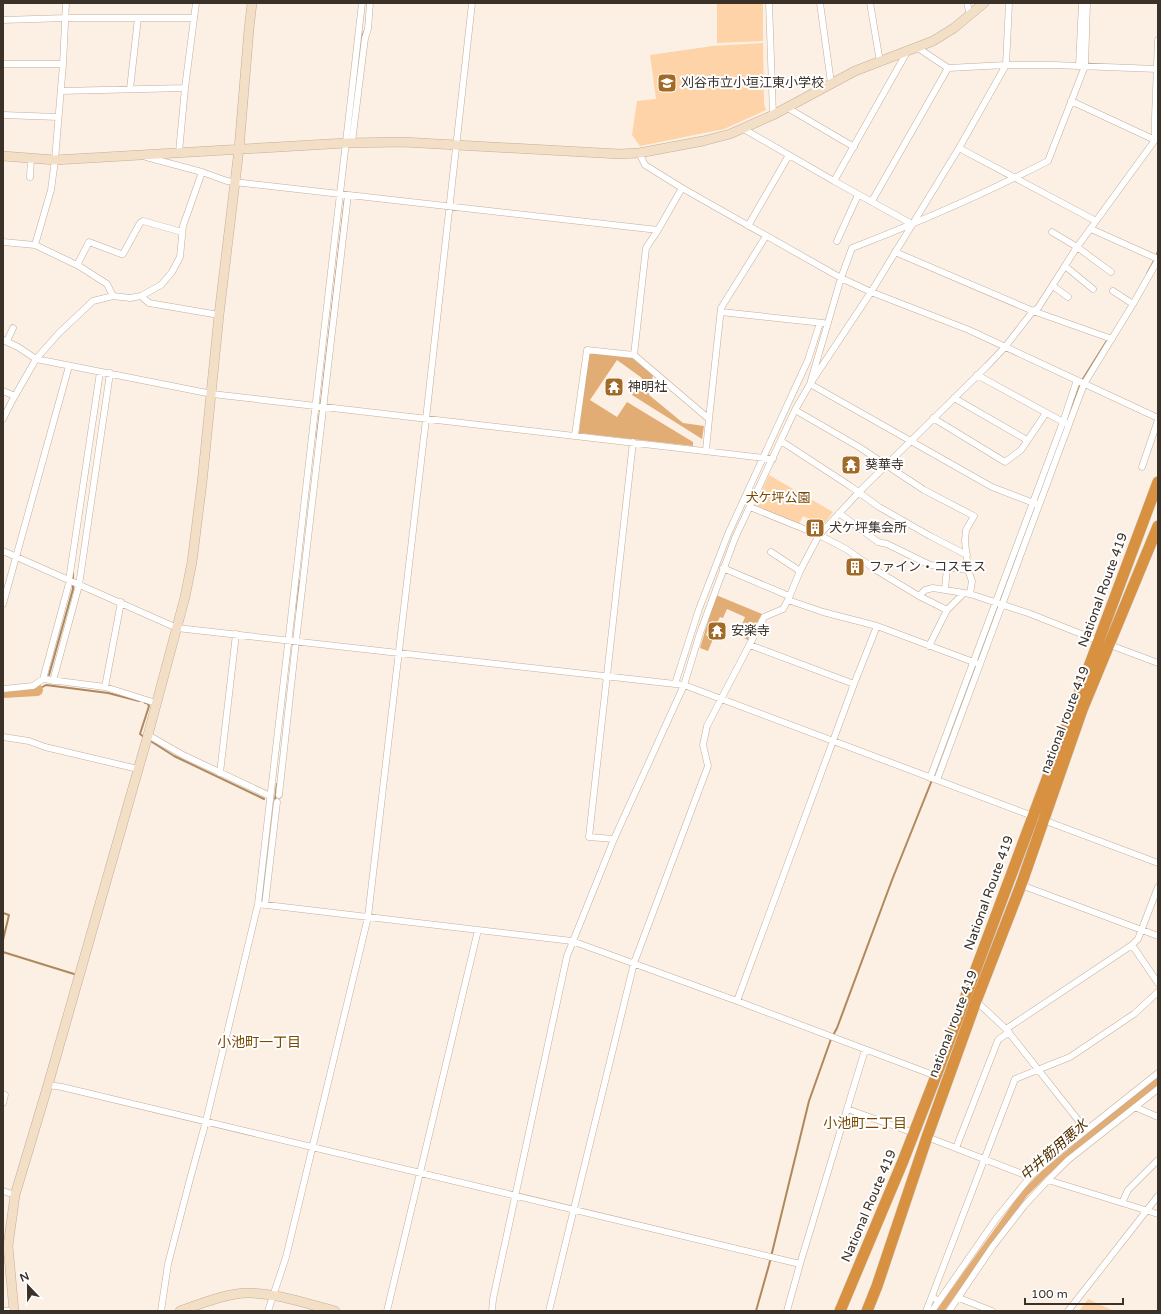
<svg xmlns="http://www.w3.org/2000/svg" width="1161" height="1314" viewBox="0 0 1161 1314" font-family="'Varela Round','Noto Sans JP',sans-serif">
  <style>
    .green { fill: #fed3a7 }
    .forest { fill: #e2ac75 }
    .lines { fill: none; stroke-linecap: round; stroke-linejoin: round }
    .stream { stroke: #b0885e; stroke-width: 2 }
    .canal { stroke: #e2ad75; stroke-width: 7 }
    .river { stroke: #e2ad75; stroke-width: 12 }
    .street-casing { stroke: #c3af9b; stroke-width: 7 }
    .secondary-casing { stroke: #c3af9b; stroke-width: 10 }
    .highway-casing { stroke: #d4d2d0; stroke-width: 12 }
    .street { stroke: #fff; stroke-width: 6 }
    .secondary { stroke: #f3dec6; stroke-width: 9 }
    .highway { stroke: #d79140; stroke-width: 11 }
    .labels { text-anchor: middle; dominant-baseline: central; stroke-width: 4; stroke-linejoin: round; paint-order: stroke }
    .poi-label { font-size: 13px; fill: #3a3129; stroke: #fff; text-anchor: start }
    .park-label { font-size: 13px; fill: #7a4800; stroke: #fff }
    .street-label { font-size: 13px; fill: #3a3129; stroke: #fff }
    .neighbourhood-label { font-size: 14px; fill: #7b4a02; stroke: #fff }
    .water-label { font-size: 14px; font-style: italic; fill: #512e00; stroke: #fff }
  </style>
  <rect width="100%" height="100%" fill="#fcefe3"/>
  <path class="green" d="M717 3H763V41L717 43Z
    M763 43 764 104 766 110 724 129 640 146 632 135 637 101 656 99 650 55 713 46Z
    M769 475 833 512 823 525 803 516 799 524 755 506Z
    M1088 1299 1114 1311H1079Z"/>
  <path class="forest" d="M588 353 632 358 653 375 649 395 683 423 704 426 702 439 632 395 642 378 617 360 590 400 617 417 627 402 693 442V446L579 433Z
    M716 595 762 614 748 640 738 635 745 617 727 609 723 618 720 617 717 623 712 621 706 635 713 639 708 651 700 648Z"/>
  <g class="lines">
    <path class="stream" d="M359 65 362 37 364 32
      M1157 254 1158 251
      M1147 274 1154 261
      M1083 379 1108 339
      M1066 422 1080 386
      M317 438 345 199
      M297 609 300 581
      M49 675 73 589V573
      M37 690 46 685 108 693 139 701
      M145 703H147L149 706 140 734 145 738
      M149 740 174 756 264 799
      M275 800 277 784
      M3 913 9 915 3 940
      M3 952 74 974
      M756 1311 769 1265 809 1101 831 1039 837 1028 892 880 932 780"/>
    <path class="canal" d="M940 1311 1025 1193 1046 1172 1158 1080"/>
    <path class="river" d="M3 692 37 690"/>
    <defs>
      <path id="street" d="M769 3 773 115
        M820 3 831 83
        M870 3 880 62
        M967 3 970 15
        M1009 3 1006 65 959 148 871 292 810 384 992 487 1039 505
        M3 20 66 18H194
        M1158 40 1155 117H1158
        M918 48 948 68 1006 65H1054L1157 69
        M3 64H63
        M1079 66 1082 3
        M130 89 138 18
        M61 91 185 88
        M786 107 854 147
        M3 115 58 117
        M742 128 834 181 907 52
        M1155 140V117
        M352 142 365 38 368 29 370 3
        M959 148 1096 221
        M179 152 185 88 196 3
        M639 153 645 165 682 188 841 278 871 292 969 330 1158 418
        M146 157 202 172
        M30 177 31 158
        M834 181 912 224
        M682 188 658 230 234 182 227 181 202 172 183 226 180 257 172 272 161 285 141 296 130 298 113 296 93 301 59 333 36 359 212 394 773 459
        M872 201 948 68
        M748 226 789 155
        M1091 229 1158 259
        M658 230 646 248 634 355 709 419 706 450
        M1052 232 1077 247 1111 272
        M837 241 858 195
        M3 242 35 245 79 266 107 284 113 296
        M35 245 51 190 55 160 63 64 66 3
        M895 252 1033 311 1112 339
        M77 265 89 242 121 254H123L140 223 143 221 182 232
        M1065 266 1093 289
        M1053 286 1068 297
        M1113 291 1133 304
        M141 296 149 303 219 315
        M721 312 823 323
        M3 340 18 347 36 359 12 401 3 419
        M7 341 13 328
        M977 375 1065 423
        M3 391 15 396
        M954 398 1027 440
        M795 410 859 447 924 490 974 516 966 530 965 541 968 570 930 565 887 544 878 542 839 513
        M933 418 1005 462 1021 450 1046 413
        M709 419 721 308 766 236
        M575 435 587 350 634 355
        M781 441 850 486 879 507 930 536 967 555
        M1142 467 1158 420
        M750 507 819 535 846 549 876 570 919 596 947 610 929 646
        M3 551 177 628 684 685 1158 863
        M771 552 800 571
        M723 568 789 596
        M968 570 972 581 970 594
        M945 590 947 567
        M919 596 925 590 933 588 964 593
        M788 600 823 612 877 626 976 663
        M3 604 69 366
        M947 610 964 593 970 594 1028 613 1099 641
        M750 645 854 684
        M1110 645 1158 663
        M43 679 68 587 100 372
        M53 681 79 585 110 373
        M675 684 699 609 728 534 808 360 820 323
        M105 687 121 602
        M3 689 33 686 43 679 105 687 156 703
        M148 735 183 755 270 796
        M3 737 29 741 45 747 138 769
        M220 773 236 634
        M930 778 1063 422 1077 380
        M937 780 1084 384 1133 304 1158 260
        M279 795 296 641 348 195
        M614 839 589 837 633 442
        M1021 885 1158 936
        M258 904 572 941 737 1001 936 1076
        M265 905 277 802
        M1132 945 1158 983
        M737 1001 854 684 877 626
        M976 1001 1006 1029 1086 1130
        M1006 1029 1132 945 1138 939 1158 887
        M48 1085 62 1087 800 1264
        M3 1095H5L3 1103
        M1135 1107 1158 1117
        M847 1109 865 1050
        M927 1137 1030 1177
        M956 1148 998 1040 1009 1032
        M1048 1180 1158 1214
        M3 1191 15 1195
        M1122 1203 1128 1190 1158 1160
        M959 1298 992 1311
        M938 1301 932 1296 1015 1079 1070 1057 1134 1014 1158 992
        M3 1311H10
        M161 1311 168 1264 190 1179 206 1121 258 904 362 3
        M268 1311 286 1257 368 917 426 419 472 3
        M387 1311 478 930
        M492 1311 493 1299 567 956 614 839 684 685 700 633 735 538 795 410 810 384 841 278 852 248C919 222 984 194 1048 161L1085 66 1087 3
        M549 1311 634 963 708 766 703 745 707 726 764 617 783 609 788 600 800 571 819 535 861 490 987 366 1005 347 1033 311 1038 308 1077 247 1155 140 1071 101
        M787 1311 800 1264 847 1109 914 1133
        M926 1311 932 1296
        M932 1311 996 1219 1030 1177 1060 1151 1158 1073
        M949 1311 993 1246 1024 1206 1048 1180 1068 1160 1158 1089
        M1068 1311 1158 1196"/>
      <path id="secondary" d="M3 156 55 160 346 143 403 142 619 154 639 153 703 141 730 134 773 115 855 71 933 41 954 28 984 3
        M14 1311 8 1246 15 1195 48 1085 148 735 185 597 192 562 202 483 219 315 239 149 249 29 252 3
        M180 1311C200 1304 227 1293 248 1293 277 1293 307 1304 335 1311"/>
      <path id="highway" d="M840 1311 903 1161 936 1076 1158 482
        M867 1311 877 1286 927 1137 976 1001 1021 885 1082 710 1158 526"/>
    </defs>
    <use href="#street" class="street-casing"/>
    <use href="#secondary" class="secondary-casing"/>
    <use href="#highway" class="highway-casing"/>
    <use href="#street" class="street"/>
    <use href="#secondary" class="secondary"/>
    <use href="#highway" class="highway"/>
  </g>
  <defs>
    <symbol id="school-square" viewBox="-11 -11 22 22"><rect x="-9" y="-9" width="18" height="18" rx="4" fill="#a26a27" stroke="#fff"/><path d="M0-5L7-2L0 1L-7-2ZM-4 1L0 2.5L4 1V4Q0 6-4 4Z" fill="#fff"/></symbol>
    <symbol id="temple-square" viewBox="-11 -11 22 22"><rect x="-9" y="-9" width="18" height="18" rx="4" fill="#a26a27" stroke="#fff"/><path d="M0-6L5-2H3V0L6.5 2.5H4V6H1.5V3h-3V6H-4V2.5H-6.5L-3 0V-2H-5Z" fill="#fff"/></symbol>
    <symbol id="building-square" viewBox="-11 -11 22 22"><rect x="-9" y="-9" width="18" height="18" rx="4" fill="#a26a27" stroke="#fff"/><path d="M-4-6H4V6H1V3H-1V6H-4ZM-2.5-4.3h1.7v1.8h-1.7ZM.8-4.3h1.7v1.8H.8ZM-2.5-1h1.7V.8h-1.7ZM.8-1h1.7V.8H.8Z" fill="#fff"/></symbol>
  </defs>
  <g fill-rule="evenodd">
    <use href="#school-square" x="656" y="72" width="22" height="22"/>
    <use href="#temple-square" x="603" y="376" width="22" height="22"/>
    <use href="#temple-square" x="840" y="454" width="22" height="22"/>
    <use href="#building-square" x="804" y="517" width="22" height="22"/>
    <use href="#building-square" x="844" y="556" width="22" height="22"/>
    <use href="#temple-square" x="706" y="620" width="22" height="22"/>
  </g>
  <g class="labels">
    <g class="poi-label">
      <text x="681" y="83">刈谷市立小垣江東小学校</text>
      <text x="628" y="387">神明社</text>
      <text x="865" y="465">葵華寺</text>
      <text x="829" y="528">犬ケ坪集会所</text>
      <text x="869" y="567">ファイン・コスモス</text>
      <text x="731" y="631">安楽寺</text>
    </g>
    <g class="park-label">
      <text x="778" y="498">犬ケ坪公園</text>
    </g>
    <g class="street-label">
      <text transform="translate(1103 590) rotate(-70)">National Route 419</text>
      <text transform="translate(1065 720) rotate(-69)">national route 419</text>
      <text transform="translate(989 893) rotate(-70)">National Route 419</text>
      <text transform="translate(953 1024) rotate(-69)">national route 419</text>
      <text transform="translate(869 1206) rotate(-67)">National Route 419</text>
    </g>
    <g class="neighbourhood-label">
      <text x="259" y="1042">小池町一丁目</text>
      <text x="865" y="1123">小池町二丁目</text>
    </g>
    <g class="water-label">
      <text transform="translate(1054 1150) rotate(-41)">中井筋用悪水</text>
    </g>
  </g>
  <rect width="1161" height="1314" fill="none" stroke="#3a3129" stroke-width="8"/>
  <g transform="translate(28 1286) rotate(338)" stroke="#ffffff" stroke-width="3" paint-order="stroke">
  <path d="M0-3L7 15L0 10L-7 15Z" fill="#3a3129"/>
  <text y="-6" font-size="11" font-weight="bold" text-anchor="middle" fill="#3a3129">N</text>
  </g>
  <path d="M1025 1298v6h98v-6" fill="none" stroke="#3a3129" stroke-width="2"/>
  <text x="1031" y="1298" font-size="12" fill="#3a3129" stroke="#ffffff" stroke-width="3" paint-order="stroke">100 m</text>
</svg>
